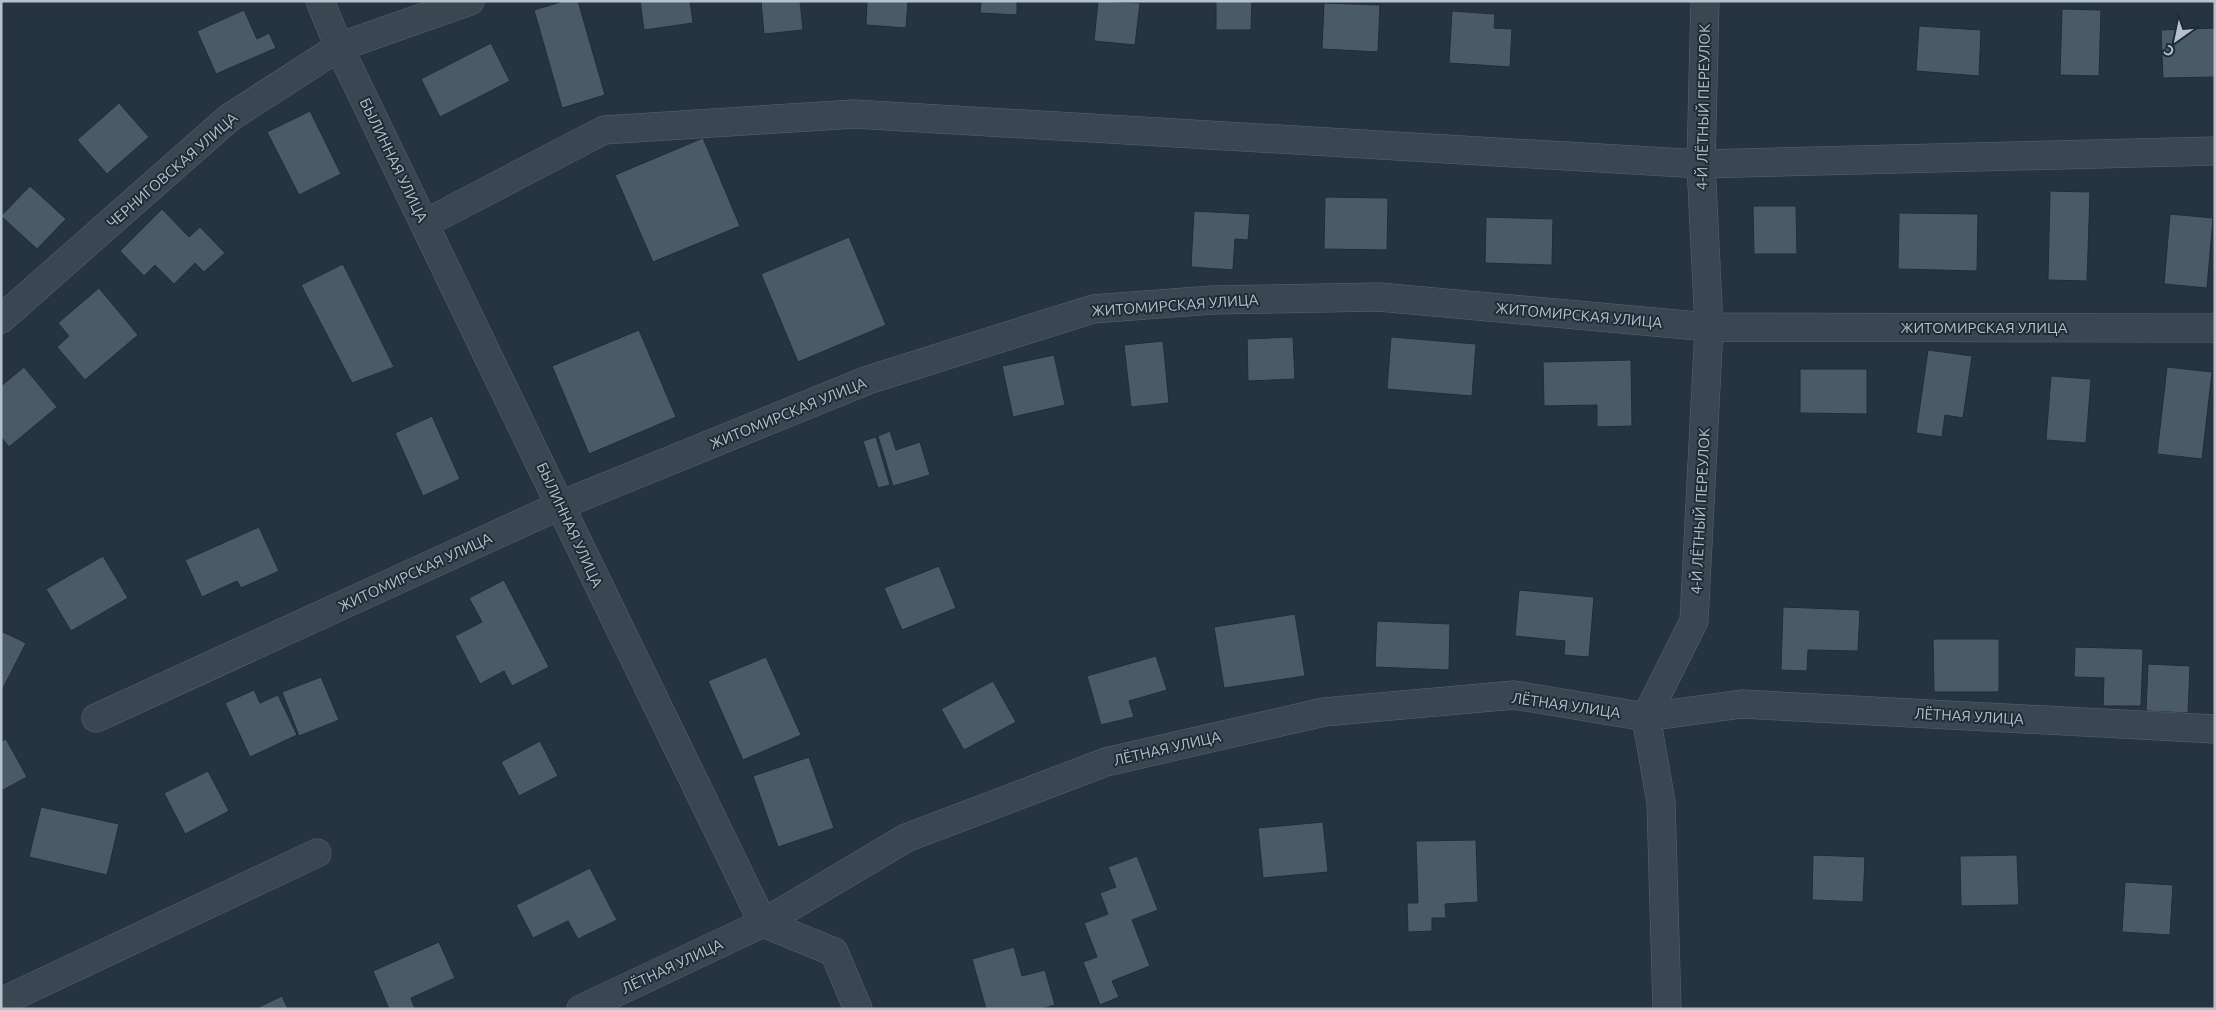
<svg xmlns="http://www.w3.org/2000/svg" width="2216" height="1010" viewBox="0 0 2216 1010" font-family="Ubuntu,sans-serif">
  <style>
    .building { fill: #4a5a67; stroke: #212d38 }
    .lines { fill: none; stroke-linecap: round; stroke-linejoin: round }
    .street-casing { stroke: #58646e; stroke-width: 29 }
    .street { stroke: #3a4651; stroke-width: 28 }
    .labels { text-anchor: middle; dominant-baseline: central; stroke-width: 4; stroke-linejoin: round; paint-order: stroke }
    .street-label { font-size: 15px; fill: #b7c1cb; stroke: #1f2b36 }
  </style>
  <rect width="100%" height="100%" fill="#263441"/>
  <path class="building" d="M564 1H578L605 95 562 108 534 10Z
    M640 1H690L693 23 644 30Z
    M761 1H800L803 30 764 34Z
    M867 1H908L906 28 866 25Z
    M981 1H1017V15L980 13Z
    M1098 1 1140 3 1135 45 1094 41Z
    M1216 1H1252L1251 30H1216Z
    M1324 3 1380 5 1378 52 1322 49Z
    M2062 9 2101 10 2099 76 2060 75Z
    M244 10 257 39 269 33 276 48 216 74 197 31Z
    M1452 11 1495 14 1494 28 1512 29 1510 67 1449 63Z
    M1919 26 1981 30 1979 76 1916 71Z
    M2215 28V77L2163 78 2161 30Z
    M491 43 510 81 440 117 421 79Z
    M119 103 149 137 107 174 77 140Z
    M310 111 341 174 299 195 267 132Z
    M703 138 740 226 653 262 615 175Z
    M30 186 66 219 37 249 1 216Z
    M2050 191 2090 192 2087 281 2048 280Z
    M1325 197 1388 198 1387 250 1324 249Z
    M1753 206H1796L1797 254H1754Z
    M162 209 189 237 200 227 225 253 204 272 195 263 174 284 155 265 144 276 120 251Z
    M1194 211 1250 214 1248 240 1235 239 1233 270 1191 267Z
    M1899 213 1978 214 1977 271 1898 269Z
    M2170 214 2213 218 2207 288 2164 284Z
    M1486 217 1553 219 1552 265 1485 263Z
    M849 237 886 325 798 362 761 274Z
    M343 264 394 367 352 383 301 285Z
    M99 288 138 335 85 380 57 347 69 336 58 323Z
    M639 330 676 417 589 454 552 366Z
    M1293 337 1295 379 1248 381 1247 339Z
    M1391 337 1476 344 1472 396 1387 389Z
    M1163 341 1169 403 1131 407 1124 345Z
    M1928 350 1972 356 1963 418 1945 415 1942 437 1916 433Z
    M1054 355 1065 405 1013 417 1002 366Z
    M1631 360 1632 426 1597 427V405L1544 406 1543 362Z
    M24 367 57 407 9 447 1 437V386Z
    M2167 367 2212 372 2202 459 2157 454Z
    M1800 369H1867V414L1800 413Z
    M2051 376 2091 379 2086 443 2046 440Z
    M432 416 460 479 423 496 395 433Z
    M890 431 896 450 920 442 930 475 893 486 878 436Z
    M876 437 890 485 878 488 863 441Z
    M259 527 279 571 241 588 237 581 202 597 185 560Z
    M103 556 128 598 71 631 46 589Z
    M939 566 956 608 902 630 884 588Z
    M504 580 549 667 512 686 504 671 480 684 455 636 482 622 469 598Z
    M1519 590 1594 597 1589 657 1564 655 1565 641 1515 636Z
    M1783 607 1860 610 1858 651 1808 650 1807 671 1781 670Z
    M1295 614 1305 676 1224 688 1214 627Z
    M1377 621 1450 624 1449 670 1375 667Z
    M1 631 26 643 1 692Z
    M1933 639H1999V692H1934Z
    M2075 647 2143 649 2141 706H2103L2104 678 2074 677Z
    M1156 656 1167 690 1129 701 1134 717 1101 725 1087 676Z
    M766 657 801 735 743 760 708 681Z
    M2148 664 2190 666 2188 713 2146 711Z
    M321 677 339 720 299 736 282 692Z
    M993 681 1016 722 964 750 941 709Z
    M254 690 260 703 278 695 297 735 250 757 225 703Z
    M6 739 27 777 1 791V741Z
    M540 741 558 776 519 796 501 762Z
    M809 757 834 828 778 847 753 776Z
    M208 771 229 811 185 834 164 793Z
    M41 807 119 824 107 875 29 857Z
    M1323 822 1328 872 1263 878 1258 828Z
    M1476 840 1478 902 1445 904 1446 918H1432V931L1408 932 1407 903H1418L1416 841Z
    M1813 855 1865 857 1863 902 1812 900Z
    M2017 855 2019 905 1961 906 1960 856Z
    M1137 856 1158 910 1132 920 1150 966 1112 981 1119 997 1100 1005 1083 962 1097 957 1084 923 1108 914 1100 893 1116 887 1108 867Z
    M590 868 617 920 578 939 568 921 533 938 516 905Z
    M2125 882 2173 885 2170 935 2122 932Z
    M439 942 455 978 411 998 415 1009H389L373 971Z
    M1014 947 1022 976 1045 970 1055 1005 1041 1009H986L972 959Z
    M282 996 288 1009H255Z"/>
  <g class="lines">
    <defs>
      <path id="street" d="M320 1 339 47C480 339 620 632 763 923L834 952 858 1009
        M424 224 604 130 854 114 1701 164 2215 151
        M1 319 229 118 339 47 470 1
        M96 718 561 505 868 380 1093 309 1212 300 1379 297 1709 327 2215 328
        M1 1002 317 853
        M581 1009 763 923 906 838 1106 762 1324 712 1514 695 1646 717 1742 704 2215 729
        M1667 1009 1661 802 1646 717 1694 621 1709 327 1701 164 1705 1"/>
    </defs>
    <use href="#street" class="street-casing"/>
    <use href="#street" class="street"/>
  </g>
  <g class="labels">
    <g class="street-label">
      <text transform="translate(1703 107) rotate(-89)">4-Й ЛЁТНЫЙ ПЕРЕУЛОК</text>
      <text transform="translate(394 160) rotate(64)">БЫЛИННАЯ УЛИЦА</text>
      <text transform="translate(172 170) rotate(-41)">ЧЕРНИГОВСКАЯ УЛИЦА</text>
      <text transform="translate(1175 305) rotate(-4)">ЖИТОМИРСКАЯ УЛИЦА</text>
      <text transform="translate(1579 315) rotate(5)">ЖИТОМИРСКАЯ УЛИЦА</text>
      <text x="1984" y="327">ЖИТОМИРСКАЯ УЛИЦА</text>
      <text transform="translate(788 413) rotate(-22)">ЖИТОМИРСКАЯ УЛИЦА</text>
      <text transform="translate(1700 511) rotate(-87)">4-Й ЛЁТНЫЙ ПЕРЕУЛОК</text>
      <text transform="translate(570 525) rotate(65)">БЫЛИННАЯ УЛИЦА</text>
      <text transform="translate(415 572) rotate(-25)">ЖИТОМИРСКАЯ УЛИЦА</text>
      <text transform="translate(1566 705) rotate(8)">ЛЁТНАЯ УЛИЦА</text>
      <text transform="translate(1969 716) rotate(3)">ЛЁТНАЯ УЛИЦА</text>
      <text transform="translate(1167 748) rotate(-13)">ЛЁТНАЯ УЛИЦА</text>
      <text transform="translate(672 966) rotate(-25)">ЛЁТНАЯ УЛИЦА</text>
    </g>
  </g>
  <rect width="2216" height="1010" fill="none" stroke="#b7c1cb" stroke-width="5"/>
  <g transform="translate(2176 40) rotate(213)" stroke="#1f2b36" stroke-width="4" paint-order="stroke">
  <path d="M0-4L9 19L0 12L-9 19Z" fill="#b7c1cb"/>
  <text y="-8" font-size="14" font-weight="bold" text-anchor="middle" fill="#b7c1cb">С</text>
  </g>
</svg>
